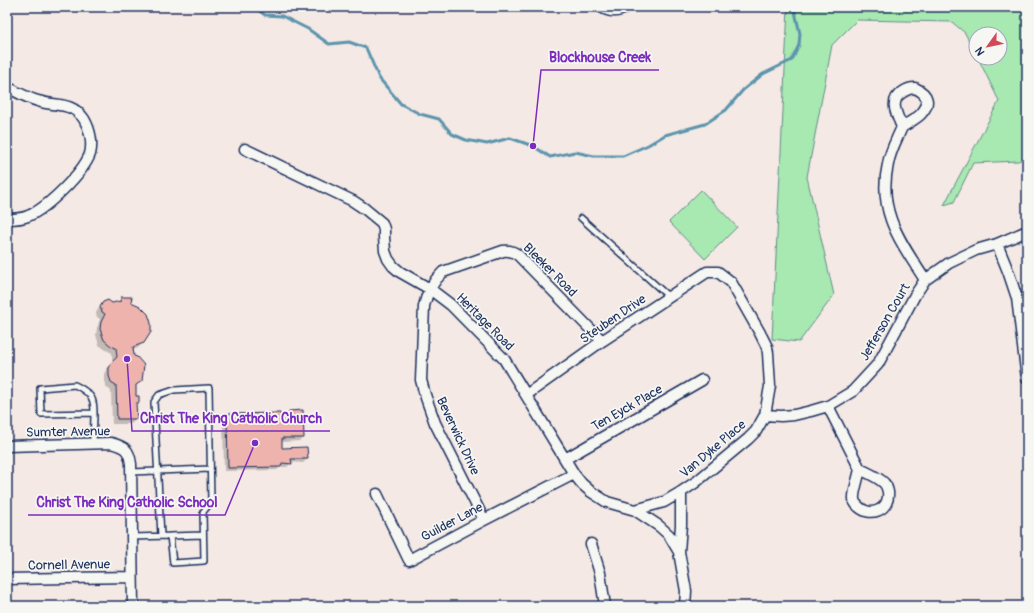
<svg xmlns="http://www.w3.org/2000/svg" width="1034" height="613" viewBox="0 0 1034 613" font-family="Pangolin,sans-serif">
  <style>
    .green { fill: #a8e8b1; stroke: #628c88 }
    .shadow { fill: #0003 }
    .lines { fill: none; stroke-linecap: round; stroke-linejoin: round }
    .stream { stroke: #5c94ad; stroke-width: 3 }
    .building { fill: #eeb3ac; stroke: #1b2f5e }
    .service-casing { stroke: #1b2f5e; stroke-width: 8 }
    .minor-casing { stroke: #1b2f5e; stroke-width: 13 }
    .service { stroke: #f6f6f2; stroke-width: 5 }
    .minor { stroke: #f6f6f2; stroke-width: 10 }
    .labels { text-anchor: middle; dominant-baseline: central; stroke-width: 3.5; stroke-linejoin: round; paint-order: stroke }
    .street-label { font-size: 13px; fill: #1b2f5e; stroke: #f6f6f2 }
    .leader { fill: none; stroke: #7b2cbf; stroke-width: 1.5 }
    .callout-dot { fill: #7b2cbf; stroke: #f6f6f2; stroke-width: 1.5 }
    .callout-label { font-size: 14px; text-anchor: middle; font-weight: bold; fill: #7b2cbf; stroke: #f6f6f2; stroke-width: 3.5; stroke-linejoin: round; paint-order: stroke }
  </style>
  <rect width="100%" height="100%" fill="#f4e9e4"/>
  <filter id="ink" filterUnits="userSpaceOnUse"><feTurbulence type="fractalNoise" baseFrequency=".025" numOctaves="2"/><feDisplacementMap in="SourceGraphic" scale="8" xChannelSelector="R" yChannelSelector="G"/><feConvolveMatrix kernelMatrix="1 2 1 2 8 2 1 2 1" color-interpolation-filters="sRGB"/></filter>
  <g filter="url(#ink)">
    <path class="green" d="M788 7H1027V158L1018 161 973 163 954 202 944 205 999 101 978 58H1000V34H976V55L965 33 952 22 857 20 832 45 807 177 834 295 799 342 772 339Z
      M701 190 737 227 705 259 669 222Z"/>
    <path class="shadow" d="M121 298 130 302 143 342 138 348 132 350 133 357 141 381 135 386V397L138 402 136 404V419L131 424H112L111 391 106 387 104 381V374L107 368 112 363V353L106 350 99 345 96 335 97 328 100 319 97 317 96 313 98 309 104 303 112 304 116 303Z
      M290 412 303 438 299 441 281 442V449L307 459 303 463 290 462 291 463 287 467H280L277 470 224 471 223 419 227 415 280 417 286 415Z"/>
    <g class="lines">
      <path class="stream" d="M254 7 265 15 282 16 308 29 329 44 349 42 366 48 379 78 401 104 420 114 439 119 452 134 466 140 487 144 510 138 533 146 550 157 575 152 594 156H623L648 145 665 135 705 124 726 110 743 90 763 74 792 60 799 45 800 34 794 7"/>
    </g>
    <path class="building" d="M121 297H132L131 302 140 306 148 314 151 323V332L144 343 133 347 134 356 137 357 144 365 142 381 136 385V396H139V403H136L137 419H117L116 385 111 382 109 376V368L112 362 117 357 116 348 111 346 104 340 100 329 101 322 105 314 102 312 100 307 103 302 108 300 112 303 121 301Z
      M303 410 304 438H282V448L307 447 308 459H291L292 464 282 463 281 467 228 468 227 414 280 413 281 416 288 415 289 411Z"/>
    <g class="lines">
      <defs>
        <path id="service" d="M581 218 669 297
          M93 443C93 434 94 424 94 414 94 410 94 406 93 402 92 394 81 388 75 385L40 388 41 414 94 413
          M131 472 210 469
          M170 536 203 535
          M132 537 170 536 173 563 204 561 203 512 211 502 209 388 174 390 159 395 154 402 161 536"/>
        <path id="minor" d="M601 7C609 12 618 13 626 7
          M7 87C17 92 27 98 38 101 56 107 71 101 84 119 90 129 93 143 90 154 83 173 46 209 28 216 21 219 14 219 7 219
          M915 88C928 94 931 103 921 114 916 119 908 123 902 127 897 115 888 100 903 92 907 89 910 88 915 88Z
          M902 127C897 139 890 151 888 164 877 212 901 242 925 280
          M245 149 353 201 365 209 382 223 384 229V237L385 251 388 259 393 266 400 272 430 289 451 305 504 359 574 474 582 484 590 491 607 502 635 510 659 526 669 535 679 552
          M997 244 1008 271 1017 298 1027 379
          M526 395 602 341 707 272H718L731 282 760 333 767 347 768 353 770 386 765 415 756 431 748 439 696 482 681 492 664 502 635 510
          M828 406 860 469
          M765 415 781 416 794 415 811 411 828 406 853 391 878 364 915 295 925 280 949 263 976 250 997 244 1027 231
          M7 446 111 443C125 447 129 449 131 464L133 606
          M565 459 702 380
          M860 469C868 473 878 477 884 483 887 486 887 488 888 492 890 509 872 518 859 507 857 505 854 503 854 499 853 493 859 476 860 469Z
          M681 492V525L679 552 686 591 685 606
          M377 494 409 560 484 520 574 474
          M484 520 435 423 425 395 421 380 424 306C427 292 432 282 443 272L503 251C509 250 513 251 518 255L602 341
          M591 544 600 573 605 606
          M7 579 132 577"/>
      </defs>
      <use href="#service" class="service-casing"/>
      <use href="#minor" class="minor-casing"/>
      <use href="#service" class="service"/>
      <use href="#minor" class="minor"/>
    </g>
  </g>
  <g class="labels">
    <g class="street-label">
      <text transform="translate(550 270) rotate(45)">Bleeker Road</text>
      <text transform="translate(613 319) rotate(-34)">Steuben Drive</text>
      <text transform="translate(485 322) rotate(45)">Heritage Road</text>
      <text transform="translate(885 322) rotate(-60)">Jefferson Court</text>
      <text transform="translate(627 408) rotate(-30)">Ten Eyck Place</text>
      <text transform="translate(68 432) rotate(-1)">Sumter Avenue</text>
      <text transform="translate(458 436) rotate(65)">Beverwick Drive</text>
      <text transform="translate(713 449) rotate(-40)">Van Dyke Place</text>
      <text transform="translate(452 522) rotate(-28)">Guilder Lane</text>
      <text transform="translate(69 565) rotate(-1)">Cornell Avenue</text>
    </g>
  </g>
  <path class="leader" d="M533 146L541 70H659M127 359L132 431H330M255 443L225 515H28"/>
  <g class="callout-dot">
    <circle cx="533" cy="146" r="4"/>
    <circle cx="127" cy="359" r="4"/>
    <circle cx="255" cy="443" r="4"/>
  </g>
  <g class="callout-label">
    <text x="600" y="62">Blockhouse Creek</text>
    <text x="231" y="423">Christ The King Catholic Church</text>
    <text x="127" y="507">Christ The King Catholic School</text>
  </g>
  <rect width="1034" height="613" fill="none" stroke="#f6f6f2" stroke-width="24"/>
  <rect x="12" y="12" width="1010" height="589" fill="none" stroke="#1b2f5e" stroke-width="1.5" filter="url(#ink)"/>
  <g transform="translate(988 46) rotate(237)"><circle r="19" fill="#f6f6f2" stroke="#9ea6b7"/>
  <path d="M0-3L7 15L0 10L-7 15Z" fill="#d1495b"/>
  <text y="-6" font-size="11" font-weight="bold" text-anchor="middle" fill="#1b2f5e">N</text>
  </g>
</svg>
